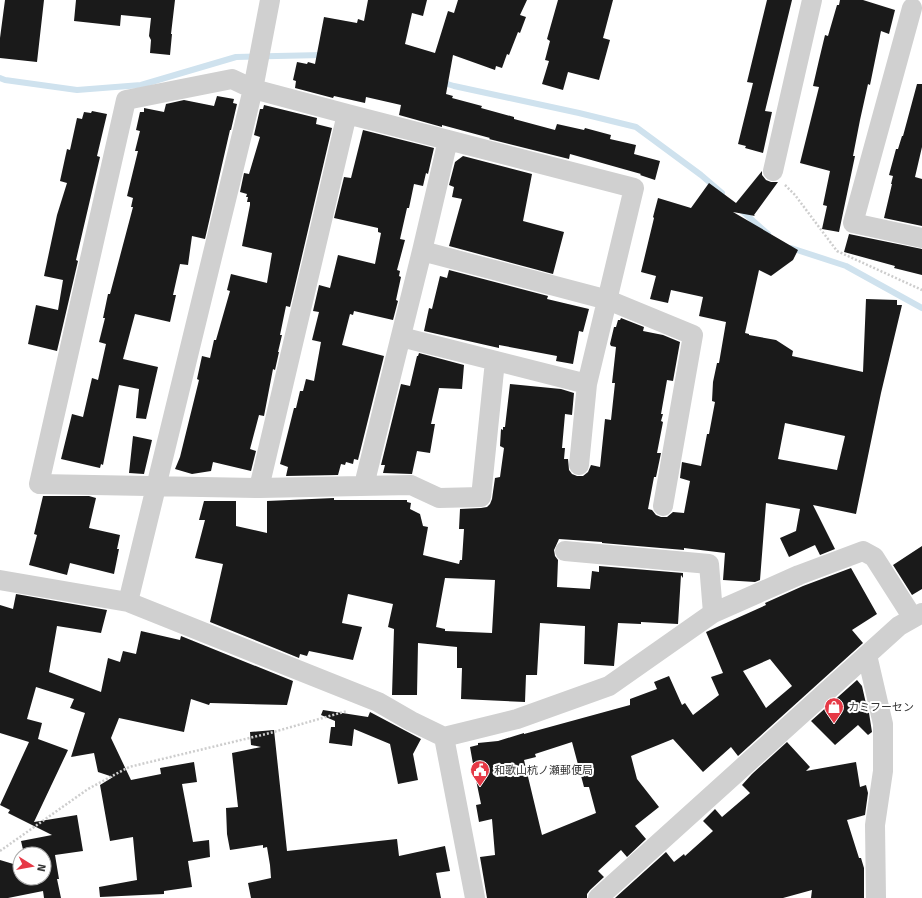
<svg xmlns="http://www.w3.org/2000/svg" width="922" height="898" viewBox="0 0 922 898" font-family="'Fira Sans','Noto Sans JP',sans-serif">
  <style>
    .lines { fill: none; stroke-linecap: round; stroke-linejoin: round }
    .stream { stroke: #cfe2ee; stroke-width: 6 }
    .building { fill: #1a1a1a; fill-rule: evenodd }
    .path { stroke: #cdcdcd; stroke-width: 2.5; stroke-dasharray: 2 2; stroke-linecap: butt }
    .minor { stroke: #d0d0d0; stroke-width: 20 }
    .labels { text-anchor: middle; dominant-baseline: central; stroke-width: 4; stroke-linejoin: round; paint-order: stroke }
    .poi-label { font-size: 11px; fill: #333; stroke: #fff; text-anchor: start }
  </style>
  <rect width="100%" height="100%" fill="#fff"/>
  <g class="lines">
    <path class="stream" d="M0 78 5 80 77 90 141 85 236 57 323 55
      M441 82 454 86 579 113 636 127 701 175 722 193
      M741 210 768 234
      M791 248 846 266 922 308"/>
  </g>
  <path class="building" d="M5 0H44L37 62 0 58V38Z
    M76 0H175L171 34H172L170 55 150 53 151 40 149 36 151 18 121 15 120 26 74 21Z
    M368 0H427L423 16 412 13 405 44 435 53 448 11 454 13 458 0H527L520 15 526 17 520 33 518 32 509 55 507 54 502 68 496 66 495 70 453 55 446 94 453 96 452 98 482 106 481 108 514 117V119L555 130 557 124 584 130 585 128 611 135 610 139 636 145 634 154 660 161 655 180 640 175 641 174 570 154 569 159 489 139 490 138 442 125V127L399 115 401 105 366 97 365 103 334 96 333 98 295 88 296 81 293 80 297 62 307 64 308 62 315 64 324 17 357 23 358 19 364 21Z
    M558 0H613L603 38 610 40 599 80 568 72 563 90 542 84 549 61 545 60 550 41 547 39Z
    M767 0H792L765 111 772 112 763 153 745 148 746 146 738 144 753 83 747 82Z
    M840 0H863L895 10 889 34 881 31 870 85 868 84 860 120 853 156H855L839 232 822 229 827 206 823 205 830 171 800 163 819 87 813 86 819 60 825 35 828 36 837 5H839Z
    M917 84H922V147L915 177 922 179V226L884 218 892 184H891L893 176 889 175 896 149H898L902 136H903Z
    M217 96 234 99 233 103 237 104 231 130H230L205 239 192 236 188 265 180 264 173 295H176L170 322 135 314 123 359 158 367 146 419 136 418 139 389 119 385 103 465 101 464 100 468 61 459 72 414 83 417 92 378 98 380 106 344 99 342 105 318H103L108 294H110L133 207H131L133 198 127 196 138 151H135L140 131 136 130 140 112H144V108L164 112 166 104 184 100 214 106Z
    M264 105 317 118 316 124 332 128 290 307 286 306 280 335H282L278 352H279L275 370 273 369 264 416 259 415 250 449 256 451 251 471 213 462 211 471 192 474 175 469 180 457 199 380 197 379 202 356 210 358 214 340H216L230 291 227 290 231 274 267 283 272 253 242 246 250 205V202H247L248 197H246L247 194 240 192 244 173 249 174 260 137 254 135 260 109H263Z
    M92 111 107 114 97 156 100 157 76 260 78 261 57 351 28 344 36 305 58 310 63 280 44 276 57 215 67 183 60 181 67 149 70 150 77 118 82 119 84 112 91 113Z
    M363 130 434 148 428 174 426 173 423 186 414 184 409 208H407L400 239 405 240 397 270 400 271 399 276 401 277 396 300 398 301 393 320 354 311 353 315 350 314 342 345 384 356 358 460 354 459 353 464 346 462 345 465 341 464 338 475 286 476 288 467 280 464 294 408H296L300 391H303L306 379 314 381 321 342 312 340 319 312 313 311 319 285 330 288 338 255 375 264 381 233 378 232V228L334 218 344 177 351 178Z
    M463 156 532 174 523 221 564 232 553 274 449 246 462 199 452 197 454 187 449 185 455 162Z
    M762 171V175L766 180 771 182H778L754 215 755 216 733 212 798 250 793 260 771 276 759 270 745 333 749 334V335L776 340 793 351 792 356 863 372 866 299 897 300V305H902L881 393 856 514 813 505 835 549 820 555 815 545 789 557 780 538 796 531 800 509 766 503 760 580 755 582 723 580 725 553 684 548V550L602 543V542L559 539 554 550 555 556 558 560 557 587 590 589 592 571 599 572V566L683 573V578L681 575 678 624 641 622V624L618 623 614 666 584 664 585 626 540 623 537 675H526L525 702 461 699 462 668H457V647L418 643 417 695H392L394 629 388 627 393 604 348 594 342 623 362 627 353 660 309 651 307 656 300 654 299 658 210 622 223 564 195 558 205 520H199L204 501H236V526L267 533V501L334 498V500H407V502L411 503 410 509 420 514 423 526 428 527 423 555 459 564 460 560H462L464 529H459L460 509 481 508 487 507 490 504 492 499 495 478 500 477 504 448 500 446 501 429 503 430V427H505L510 384 561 389 574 393 572 415 565 414 562 448H565L564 459H568L569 470 572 474 577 476H583L588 472 591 465 600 467 605 419 611 420 615 383H612L616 347 611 346 610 344 614 327H616L618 320H620L621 318 644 327 643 331 663 335 680 342 673 381 667 380 661 414H663L661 421 663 422 657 453H661L656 477H654L648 509 652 510 656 515 661 517H667L673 512 684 513 690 481 680 478 682 462 701 466 707 434H709L715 402 712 401 713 382 717 363H719L726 322 699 316 703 297 671 290 668 303 650 299 656 276 641 272 654 218 653 217 658 198 691 208 709 183 736 203ZM785 423 845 436 837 470 778 459ZM445 578 495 580 492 633 445 631V629L436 627Z
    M849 234 922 249V275L894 268 895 266 844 252Z
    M449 270 548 296 547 299 589 309 583 332 579 331 573 364 556 361 557 356 499 345V348L424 331 429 308 432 309 440 276 447 278Z
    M419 353 464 365 462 389 439 388 431 424H435L430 453 417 451 412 474 383 473 385 465H381L401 384 410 386 417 356H418Z
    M133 436 152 440 144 474 129 473Z
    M43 496H89L96 498 89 528 120 535 117 549H119L114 574 70 563 67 575 29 565 37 535 34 534Z
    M922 546V589L912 595 893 565Z
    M851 568 877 614 852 630 863 643 738 756 731 747 703 772 673 739 631 756 637 779 659 807 635 826 646 839 627 857 621 850 598 871 604 877 590 890 587 894V898H487L480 857 495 855 492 819 479 822 476 805 481 804 475 775 470 747 478 745V743L498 741 524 733V734L630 705V699L657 689 654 682 669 676 682 705 685 703 693 715 719 695 711 677 723 673 706 632 766 605 765 603 803 586ZM770 659 792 686 766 708 743 671ZM572 742 584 787H589L596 813 542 835 524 760 536 757 535 754Z
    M16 594 107 610 101 633 57 626 49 672 101 692 108 658 120 662 123 651 136 654 141 631 180 640 181 636 293 681 287 705 210 703 209 705 191 699 184 732 119 718 111 738 131 780 161 774 160 768 194 762 197 782 182 784 193 842 209 840 210 857 188 861 192 887 164 891V894L100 897 99 887 137 880 133 837 110 841 100 785 113 777 98 772 94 753 71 757 85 713 70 708 74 699 36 687 27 719 42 723 38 739 68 750 34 822 77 815 83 851 55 855 59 879H57L61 898H44L43 891 8 898H0V860L20 866V878H44V854H24L21 841 52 835 8 813 10 810 0 805 29 742 0 733V605L13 609Z
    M857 680 862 686 867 708 865 710 869 713 872 732 868 735 858 725 835 745 811 721Z
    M323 710 368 717 370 712 421 739 413 754 418 780 398 784 390 744 354 729 352 746 329 743 331 727H335V721L321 715Z
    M274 730 287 851 397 839 399 856 445 846 450 871 436 873 441 898H251L248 883 271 878 270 865 267 847 263 848V845L230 850 227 834 226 808 238 807 232 753 261 747 251 745 250 732Z
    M787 742 810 767 806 771 856 762 860 787 866 785 868 793 865 815 847 820 859 858H861L864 868V898H811L812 890 783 898H615L666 852 674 862 684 854 685 856 713 831 703 821 715 809 722 817 750 793 742 785 752 774Z"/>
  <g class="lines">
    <path class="path" d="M785 185 795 195 837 251 922 290
      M0 851 88 789 129 767 270 733 347 711"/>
    <path class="minor" d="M912 8 853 223 922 238
      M347 114 253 89 232 79 126 100 39 484 259 488 411 485 439 498 481 497 495 361
      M448 140 634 188 587 384
      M773 171 812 0
      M401 337 587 384 579 465
      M364 485 422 251 608 300 693 335 663 506
      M259 488 347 114 448 140 422 251
      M565 551 709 564 713 613
      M0 580 128 602 378 702 411 721 444 737 517 719 609 686 713 613 799 575 863 551 874 557 913 618
      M128 602 253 89 270 0
      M867 655 883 724V771L875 825 876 898
      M444 737 475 898
      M598 898 899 626 922 613"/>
  </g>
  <defs>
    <symbol id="shop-pin" viewBox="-11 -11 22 30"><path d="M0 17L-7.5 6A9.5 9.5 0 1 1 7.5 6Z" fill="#e63946" stroke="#fff"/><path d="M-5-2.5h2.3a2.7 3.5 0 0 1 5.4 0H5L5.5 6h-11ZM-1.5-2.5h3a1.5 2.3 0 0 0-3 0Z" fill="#fff"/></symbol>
    <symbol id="civic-pin" viewBox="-11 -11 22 30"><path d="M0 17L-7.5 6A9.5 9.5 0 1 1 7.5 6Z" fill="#e63946" stroke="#fff"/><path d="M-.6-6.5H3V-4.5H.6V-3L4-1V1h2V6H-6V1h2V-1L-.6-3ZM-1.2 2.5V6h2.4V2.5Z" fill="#fff"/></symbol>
  </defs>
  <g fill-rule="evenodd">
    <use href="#shop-pin" x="823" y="696" width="22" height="30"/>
    <use href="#civic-pin" x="469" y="759" width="22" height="30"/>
  </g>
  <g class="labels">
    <g class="poi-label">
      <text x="848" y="707">カミフーセン</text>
      <text x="494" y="770">和歌山杭ノ瀬郵便局</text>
    </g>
  </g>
  <g transform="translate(32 866) rotate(101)"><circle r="19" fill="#ffffff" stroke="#adadad"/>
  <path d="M0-3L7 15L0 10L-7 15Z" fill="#e63946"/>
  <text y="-6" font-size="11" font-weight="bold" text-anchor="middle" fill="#333333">N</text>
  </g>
</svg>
